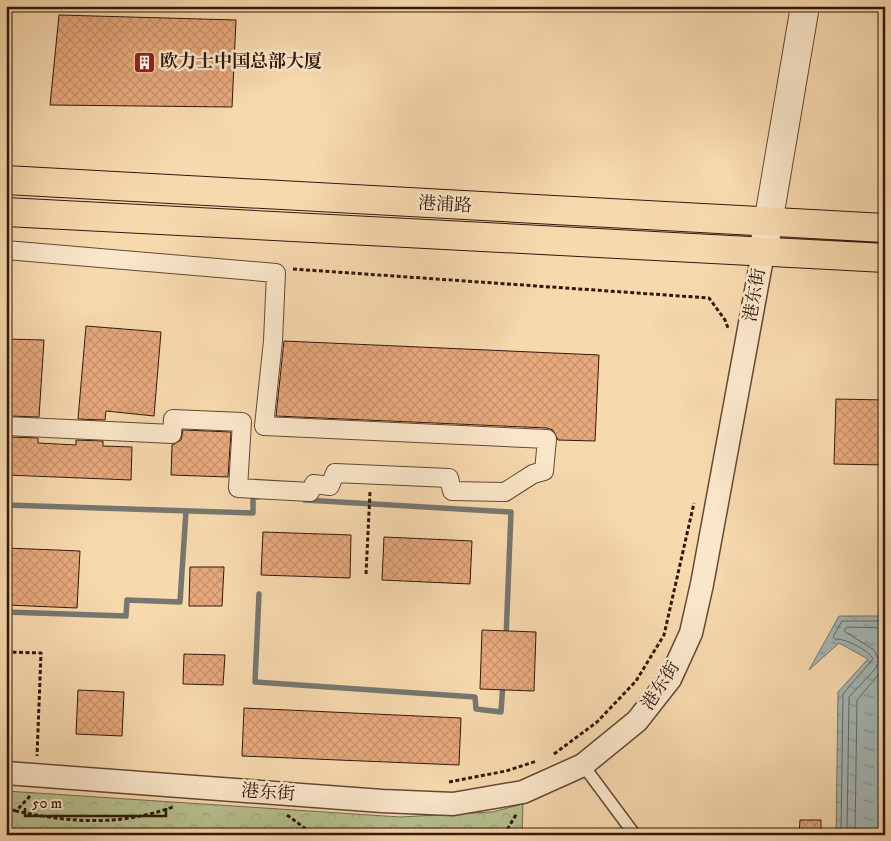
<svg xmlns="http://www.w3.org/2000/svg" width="891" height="841" viewBox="0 0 891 841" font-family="'IM FELL DW Pica','Noto Serif SC',serif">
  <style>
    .forest { fill: url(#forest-crowns); stroke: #756c4e }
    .water { fill: url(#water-ripples); stroke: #767771 }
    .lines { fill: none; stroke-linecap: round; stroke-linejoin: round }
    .shore { stroke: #6a6860; stroke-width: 1 }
    .stream { stroke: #767771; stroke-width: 5.5 }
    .building { fill: url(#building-cross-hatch); stroke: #33180c }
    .service-casing { stroke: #644834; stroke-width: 14 }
    .pedestrian-casing { stroke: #644834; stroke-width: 20 }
    .minor-casing { stroke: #644834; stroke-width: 25 }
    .tertiary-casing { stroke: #644834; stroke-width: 30 }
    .primary-casing { stroke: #33180c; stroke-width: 30 }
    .path { stroke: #33180c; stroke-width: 3; stroke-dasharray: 4 2.5; stroke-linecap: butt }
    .service { stroke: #fae6ca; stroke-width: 11 }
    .pedestrian { stroke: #fae6ca; stroke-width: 18 }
    .minor { stroke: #fae6ca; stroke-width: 22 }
    .tertiary { stroke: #fae6ca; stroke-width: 28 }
    .primary { stroke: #f7d9ae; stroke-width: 28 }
    .labels { text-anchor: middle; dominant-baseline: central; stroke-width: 5; stroke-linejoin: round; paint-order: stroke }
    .poi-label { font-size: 18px; font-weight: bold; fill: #33180c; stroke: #fae6ca; text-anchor: start }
    .street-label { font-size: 18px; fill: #33180c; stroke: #fae6ca }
  </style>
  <defs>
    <pattern id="forest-crowns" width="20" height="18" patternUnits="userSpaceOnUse" patternTransform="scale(1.25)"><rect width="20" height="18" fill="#b7c08f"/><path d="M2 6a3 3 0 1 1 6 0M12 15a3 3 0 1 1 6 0" fill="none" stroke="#9ea47a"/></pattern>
    <pattern id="water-ripples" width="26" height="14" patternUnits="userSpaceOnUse" patternTransform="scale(1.25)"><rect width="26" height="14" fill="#a2b7b5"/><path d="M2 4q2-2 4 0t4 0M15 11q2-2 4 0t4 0" fill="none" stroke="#859492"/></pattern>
    <pattern id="building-cross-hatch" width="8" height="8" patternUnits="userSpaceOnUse" patternTransform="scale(1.25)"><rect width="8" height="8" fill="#e8a97d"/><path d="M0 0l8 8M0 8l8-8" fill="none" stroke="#c7916b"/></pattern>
  </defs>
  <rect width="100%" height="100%" fill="#f7d9ae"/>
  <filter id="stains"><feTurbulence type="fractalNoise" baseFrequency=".004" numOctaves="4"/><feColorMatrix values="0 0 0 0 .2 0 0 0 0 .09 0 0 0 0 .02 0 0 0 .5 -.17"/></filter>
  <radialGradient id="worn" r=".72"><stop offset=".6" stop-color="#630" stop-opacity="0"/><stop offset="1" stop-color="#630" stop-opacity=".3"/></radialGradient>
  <path class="forest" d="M6 791 400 817 492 812 523 804 522 835H6Z"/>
  <path class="water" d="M839 616H885V835H836L838 692 868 659 839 643 809 670Z"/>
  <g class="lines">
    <path class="shore" d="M841 835 843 694 873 659C869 650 844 638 835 639L833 637 842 621H885
      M847 835 849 697 876 668 879 660 874 650 844 631 847 627 885 628
      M855 835 857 700 885 667"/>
    <path class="stream" d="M305 500 511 512 506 638
      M6 505 253 513V497H258
      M259 594 255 682 475 697 476 709 501 712 503 683
      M6 612 126 616 127 600 180 602 186 511"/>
  </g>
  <path class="building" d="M59 15 236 20 232 107 50 105Z
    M86 326 161 332 154 416 106 411 105 420 78 419Z
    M6 339 44 340 39 417 9 416 10 405 6 404Z
    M284 341 599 355 595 441 558 440 553 430 547 428 276 416Z
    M836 399 885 400V465L834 464Z
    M183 430 231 432 228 477 171 475 172 445 181 440Z
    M8 437 38 438V443L76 445V440L103 441V446L132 447 131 480 6 475Z
    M263 532 351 535 350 578 261 575Z
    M384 537 472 541 470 584 382 580Z
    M6 548 80 551 77 608 6 605Z
    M190 567H224L222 606H189Z
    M482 630 536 632 534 691 480 689Z
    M184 654 225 655 223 685 183 684Z
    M78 690 124 692 122 736 76 734Z
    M244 708 461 718 459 765 242 756Z
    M800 820H821V835H799Z"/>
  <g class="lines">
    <defs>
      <path id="service" d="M583 765 635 835"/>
      <path id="pedestrian" d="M6 250 276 273 273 341 264 426 547 439 544 471 533 474 505 492 452 491 449 478 335 473 330 486 314 484 310 492 238 488 242 422 173 419 172 434 6 426"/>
      <path id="minor" d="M6 773 382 801 453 804 523 792 583 765 637 721 670 679 691 633 702 584 763 253"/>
      <path id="tertiary" d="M763 253 805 6"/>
      <path id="primary" d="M6 180 885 228
        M6 212 885 258"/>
    </defs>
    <use href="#service" class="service-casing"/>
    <use href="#pedestrian" class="pedestrian-casing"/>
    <use href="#minor" class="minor-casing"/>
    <use href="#tertiary" class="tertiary-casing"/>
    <use href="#primary" class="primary-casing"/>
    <path class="path" d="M293 269 709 298 725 320 728 328
      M366 574 370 492
      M6 652 41 653 37 756
      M554 754 597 722 636 681 664 635 694 503
      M449 782 506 771 537 761
      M30 796 16 811C72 823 119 826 173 807
      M6 808 16 811
      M287 815 314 835
      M504 835 517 813"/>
    <use href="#service" class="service"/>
    <use href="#pedestrian" class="pedestrian"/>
    <use href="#minor" class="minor"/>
    <use href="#tertiary" class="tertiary"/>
    <use href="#primary" class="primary"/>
  </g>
  <defs>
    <symbol id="building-square" viewBox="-11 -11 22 22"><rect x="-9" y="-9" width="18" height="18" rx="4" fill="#8f2418" stroke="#fae6ca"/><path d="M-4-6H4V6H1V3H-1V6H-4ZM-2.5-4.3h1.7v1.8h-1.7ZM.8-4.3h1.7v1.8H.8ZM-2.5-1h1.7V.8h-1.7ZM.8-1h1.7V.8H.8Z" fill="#fff"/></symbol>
  </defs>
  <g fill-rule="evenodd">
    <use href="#building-square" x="132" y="50" width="25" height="25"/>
  </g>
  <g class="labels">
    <g class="poi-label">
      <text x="160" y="62">欧力士中国总部大厦</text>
    </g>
    <g class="street-label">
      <text transform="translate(445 205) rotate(3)">港浦路</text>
      <text transform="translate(755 295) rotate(-80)">港东街</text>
      <text transform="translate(661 686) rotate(-57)">港东街</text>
      <text transform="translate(268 793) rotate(4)">港东街</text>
    </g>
  </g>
  <rect width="891" height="841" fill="none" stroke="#f7d9ae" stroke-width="25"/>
  <rect x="8" y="8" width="876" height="826" fill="none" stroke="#33180c" stroke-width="2.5"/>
  <rect x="12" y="12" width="866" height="816" fill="none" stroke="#33180c"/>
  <path d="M25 808v8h141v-8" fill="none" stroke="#33180c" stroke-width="2.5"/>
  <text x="32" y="808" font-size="15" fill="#33180c" stroke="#fae6ca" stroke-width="4" paint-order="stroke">50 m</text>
  <rect width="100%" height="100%" filter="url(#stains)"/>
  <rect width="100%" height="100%" fill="url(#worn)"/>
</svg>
